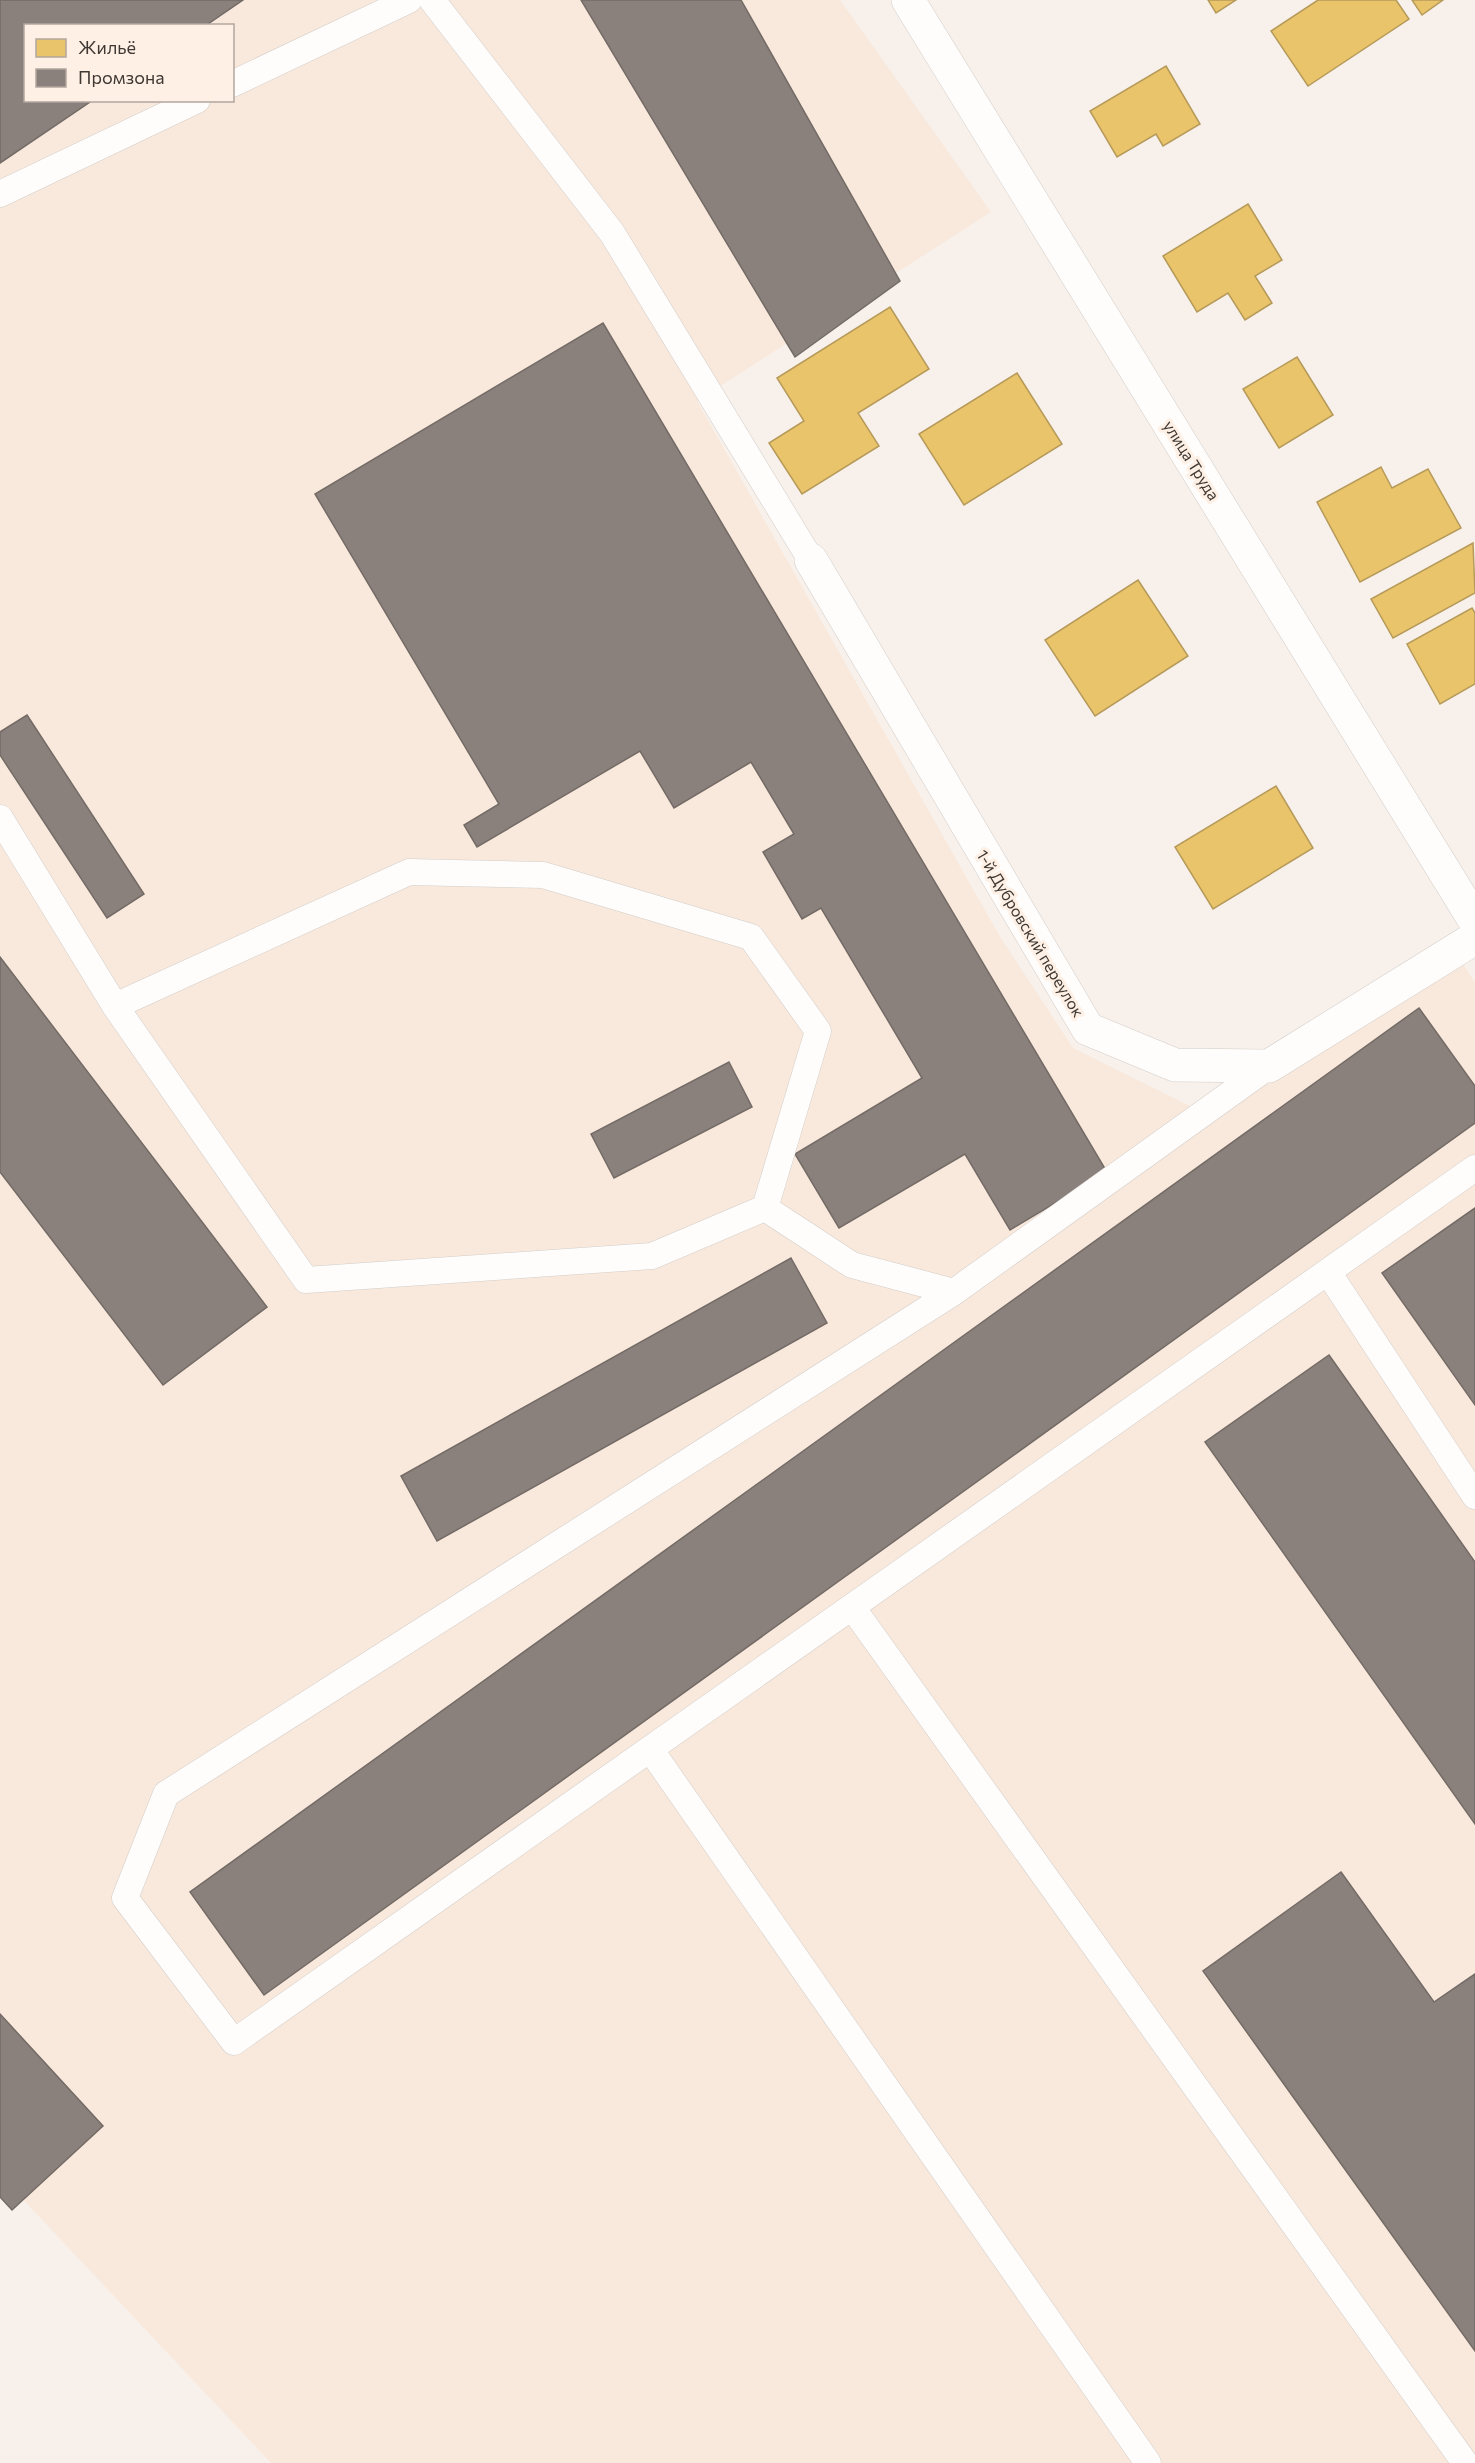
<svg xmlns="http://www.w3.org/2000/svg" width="1475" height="2463" viewBox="0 0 1475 2463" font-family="Commissioner,sans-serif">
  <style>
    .built { fill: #f9e9dc; fill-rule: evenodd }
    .homes { fill: #e9c46a; stroke: #b69a5a; stroke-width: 1.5 }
    .industry { fill: #8a817c; stroke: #746b66; stroke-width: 1.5 }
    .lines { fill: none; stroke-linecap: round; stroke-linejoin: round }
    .lane-casing { stroke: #d3cdc8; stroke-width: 27 }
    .street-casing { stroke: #d3cdc8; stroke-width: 34 }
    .lane { stroke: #fefdfc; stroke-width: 26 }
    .street { stroke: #fefdfc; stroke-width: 33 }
    .labels { text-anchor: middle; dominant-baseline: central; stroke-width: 6; stroke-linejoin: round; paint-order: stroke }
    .street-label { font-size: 16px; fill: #3f3833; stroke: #fef0e5 }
  </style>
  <rect width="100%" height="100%" fill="#f8f1eb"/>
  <path class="built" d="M0 0H840L991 212 697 401 999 935 1073 1048 1202 1112 1462 962 1475 983V2463H271L0 2175ZM26 26H232V100H26Z"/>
  <path class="homes" d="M1208 0H1236L1216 13Z
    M1318 0H1396L1409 19 1308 86 1271 31Z
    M1412 0H1443L1422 15Z
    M1166 66 1200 124 1163 146 1156 134 1117 157 1090 111Z
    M1248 204 1282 260 1255 276 1272 303 1245 320 1228 293 1197 312 1163 256Z
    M890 307 929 369 858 413 879 446 802 494 769 443 804 421 777 378Z
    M1297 357 1333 415 1279 448 1243 389Z
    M1017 373 1062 444 964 505 919 434Z
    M1381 467 1392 488 1428 469 1461 528 1360 582 1317 502Z
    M1473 543 1475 593 1393 638 1371 599Z
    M1138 580 1188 656 1095 716 1045 640Z
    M1472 608 1475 613V684L1440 704 1407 644Z
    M1276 786 1313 848 1213 909 1175 847Z"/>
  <path class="industry" d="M0 0H243L205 26H26V100H93L0 163Z
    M581 0H741L900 281 795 357Z
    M603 323 1107 1172 1010 1230 965 1154 839 1228 795 1154 922 1078 821 908 802 919 763 852 794 834 751 762 674 808 640 751 477 847 464 825 499 804 315 494Z
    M27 715 144 894 107 918 0 755V732Z
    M0 957 267 1307 163 1385 0 1172Z
    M1419 1008 1475 1086V1123L264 1995 190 1892Z
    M729 1062 752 1107 614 1178 591 1134Z
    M1475 1208V1405L1382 1273Z
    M791 1258 827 1323 437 1541 401 1476Z
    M1329 1355 1475 1562V1824L1205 1442Z
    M1341 1872 1434 2002 1475 1974V2351L1203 1971Z
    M0 2014 103 2126 12 2210 0 2197Z"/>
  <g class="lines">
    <defs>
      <path id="lane" d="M432 0 612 233 811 560
        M232 84 409 0
        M0 194 197 100
        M0 818 115 1006 306 1280 652 1256 765 1208 852 1265 954 1292
        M115 1006 409 872 543 875 751 937 818 1031 765 1208
        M1269 1066 954 1292 166 1794 125 1898 234 2042 1475 1168
        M1328 1272 1475 1496
        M852 1607 1465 2463
        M650 1749 1148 2463"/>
      <path id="street" d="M908 0 1475 921
        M811 560 1088 1029 1175 1065 1269 1066 1475 938"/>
    </defs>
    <use href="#lane" class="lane-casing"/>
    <use href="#street" class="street-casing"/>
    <use href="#lane" class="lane"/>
    <use href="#street" class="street"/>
  </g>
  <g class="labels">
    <g class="street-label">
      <text transform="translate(1192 460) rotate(58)">улица Труда</text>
      <text transform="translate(1031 933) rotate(59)">1-й Дубровский переулок</text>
    </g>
  </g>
  <rect x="24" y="24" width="210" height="78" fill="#fef0e5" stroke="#b2a69e" stroke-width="1.5"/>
  <rect x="36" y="39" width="30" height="18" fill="#e9c46a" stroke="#b2a69e" stroke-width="1.5"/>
  <text x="78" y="54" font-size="18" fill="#3f3833">Жильё</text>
  <rect x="36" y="69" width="30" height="18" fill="#8a817c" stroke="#b2a69e" stroke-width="1.5"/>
  <text x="78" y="84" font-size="18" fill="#3f3833">Промзона</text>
</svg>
